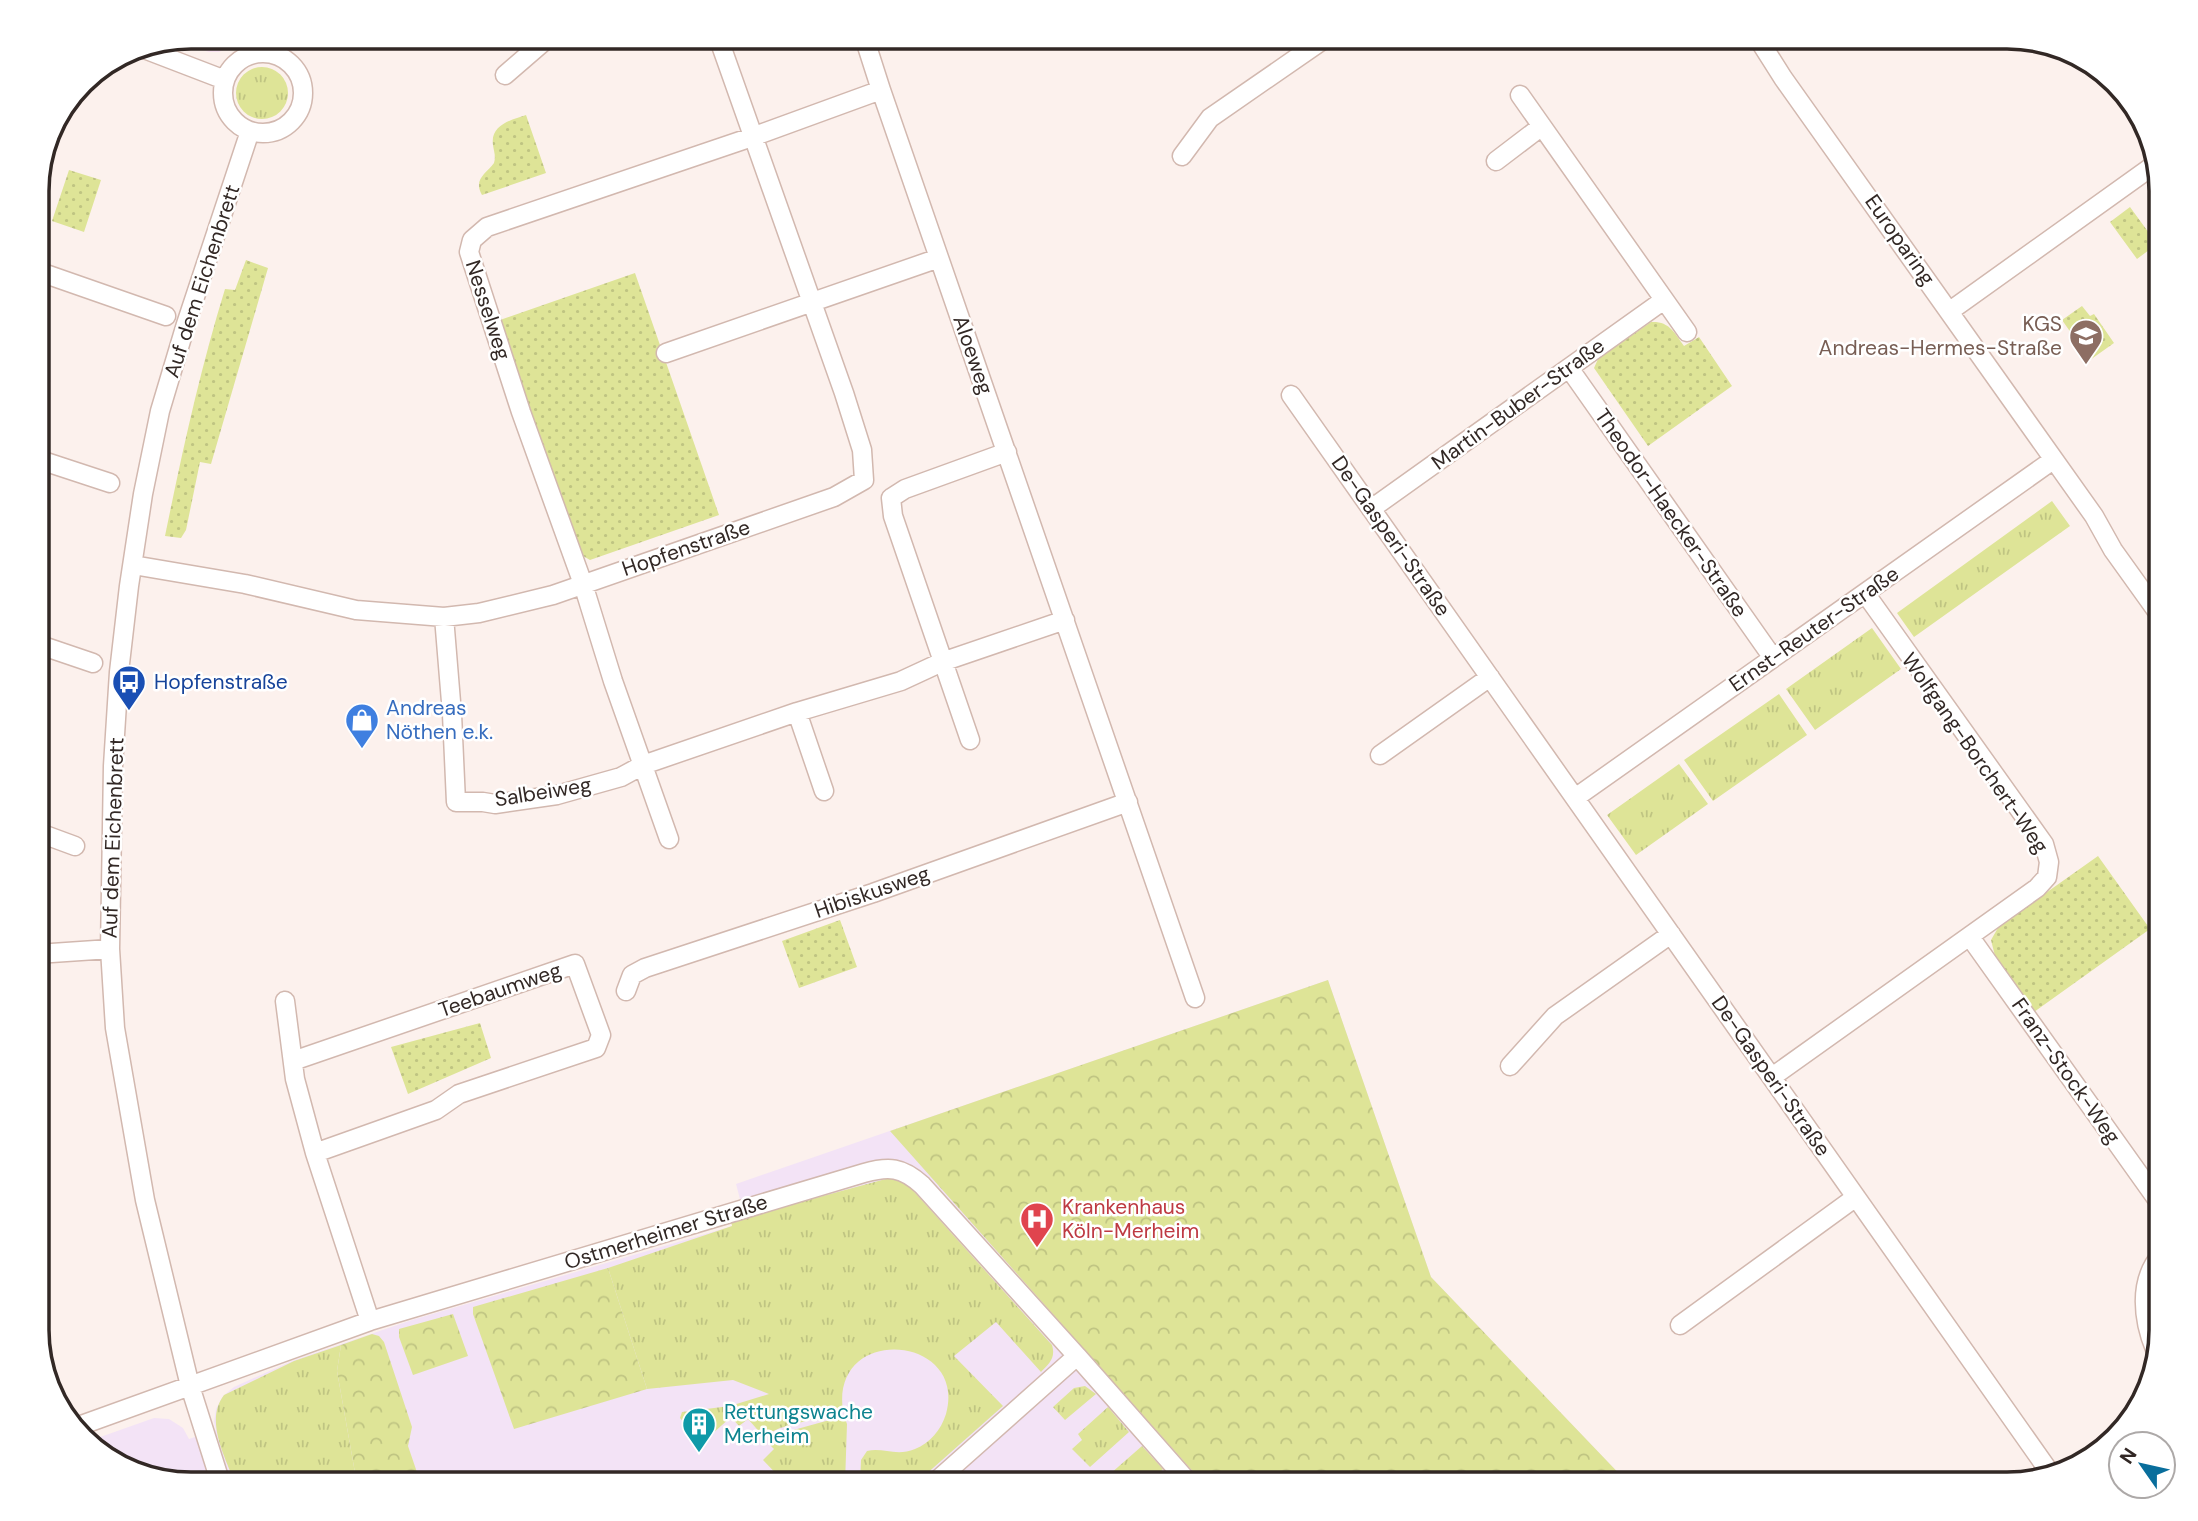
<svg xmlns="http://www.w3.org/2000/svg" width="2198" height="1521" font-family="'DM Sans',sans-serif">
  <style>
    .commercial { fill: #f8e2f0 }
    .medical { fill: #f3e3f6 }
    .grass { fill: url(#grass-tufts) }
    .forest { fill: url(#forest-crowns) }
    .park { fill: url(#park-dots) }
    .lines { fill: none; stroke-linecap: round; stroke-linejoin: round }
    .street-casing { stroke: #d2b8af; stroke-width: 21 }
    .street { stroke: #fff; stroke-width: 18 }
    .labels { text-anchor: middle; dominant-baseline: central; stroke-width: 5; stroke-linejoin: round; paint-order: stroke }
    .street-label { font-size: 21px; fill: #322825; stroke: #fff }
    .education-label { font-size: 21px; fill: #785e54; stroke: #fff; text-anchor: end }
    .transit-label { font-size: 21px; fill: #164399; stroke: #fff; text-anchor: start }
    .shop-label { font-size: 21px; fill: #366cbe; stroke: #fff; text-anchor: start }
    .health-label { font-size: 21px; fill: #be3a42; stroke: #fff; text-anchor: start }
    .culture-label { font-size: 21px; fill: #0d838f; stroke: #fff; text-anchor: start }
    .rim { fill: none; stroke: #322825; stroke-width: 3.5 }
  </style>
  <defs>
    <pattern id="grass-tufts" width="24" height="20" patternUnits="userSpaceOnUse" patternTransform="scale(1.75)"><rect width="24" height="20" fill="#dee497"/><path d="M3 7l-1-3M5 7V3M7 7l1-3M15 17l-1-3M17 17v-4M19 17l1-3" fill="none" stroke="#bfc482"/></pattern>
    <pattern id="forest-crowns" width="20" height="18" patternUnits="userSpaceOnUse" patternTransform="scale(1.75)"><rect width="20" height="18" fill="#dee497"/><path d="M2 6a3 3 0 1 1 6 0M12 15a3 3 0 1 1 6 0" fill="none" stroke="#bfc482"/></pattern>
    <pattern id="park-dots" width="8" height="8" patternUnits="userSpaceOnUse" patternTransform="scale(1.75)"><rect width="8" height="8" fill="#dee497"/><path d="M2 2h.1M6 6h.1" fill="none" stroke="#bfc482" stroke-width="1.8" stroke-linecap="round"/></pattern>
  </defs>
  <rect width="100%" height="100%" fill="#fcf1ed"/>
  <path class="commercial" d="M191 37H252L219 52H209L171 41Z"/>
  <path class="medical" d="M1328 980 1431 1277 1629 1484H191L105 1458 89 1441 154 1418 169 1419 183 1428 189 1439 216 1430 214 1422 216 1409 223 1396 234 1387 294 1360 412 1320 746 1222 736 1184Z"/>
  <path class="grass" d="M236 93a26 26 0 1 1 52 0a26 26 0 1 1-52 0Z
    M2052 501 2070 526 1914 637 1897 613Z
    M1872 628 1901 669 1815 730 1786 689Z
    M1779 694 1807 735 1713 801 1684 760Z
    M1679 764 1708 804 1636 855 1607 815Z
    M893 1177 910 1187 1052 1345C1056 1358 1049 1364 1041 1372L996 1322 954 1356 1003 1406 915 1484H860L861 1460 867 1451C883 1447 896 1457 915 1449 930 1443 941 1430 946 1414 968 1334 830 1323 843 1411L780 1428 763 1436 748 1419 739 1426 731 1417 702 1443 680 1418 682 1412 730 1406 769 1394 733 1380 647 1389 608 1268 732 1226 731 1221Z
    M341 1345 337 1371 357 1484H235C226 1458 204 1421 224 1395L294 1361Z
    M1085 1386 1096 1394 1065 1420 1053 1407 1074 1388Z
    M1108 1407 1129 1432 1090 1467 1072 1449 1082 1440 1078 1434Z
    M844 1416 847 1424 845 1484H786L763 1460 774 1449 768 1443 779 1434Z
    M1142 1446 1163 1469 1149 1484H1105L1102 1481Z"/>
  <path class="forest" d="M1328 980 1431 1277 1629 1484H1204L890 1131Z
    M608 1268 647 1389 514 1429 473 1314V1307Z
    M453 1314 468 1356 413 1375 399 1337V1329Z
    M372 1334 379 1336 384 1342 412 1427 408 1446 421 1484H357L337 1371 341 1345Z"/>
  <path class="park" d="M526 115 546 173 482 195C473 179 486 174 494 163 496 156 494 152 493 145 490 125 511 120 526 115Z
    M69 170 101 180 84 232 52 221Z
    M2130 207 2157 244 2137 259 2110 222Z
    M246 260 268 268 211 464 200 462 186 530 181 538 165 536C182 453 200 370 225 289L235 290Z
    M635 273 719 515 590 560 583 556 576 545 500 320Z
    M2082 306 2090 316 2094 314 2114 343 2090 360 2062 320Z
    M1651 322C1669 321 1674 332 1684 346L1699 337 1732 386 1648 446 1594 368 1598 359Z
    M2098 856 2150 929 2034 1012 1995 956 1991 940 1999 926Z
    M840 920 857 967 799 988 782 941Z
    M480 1023 491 1058 408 1094 391 1047Z"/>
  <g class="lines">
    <g class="street-casing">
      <path id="street" d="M1757 37 1783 78 2094 516 2113 550 2161 617
        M139 47 225 80
        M223 93a40 40 0 1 1 80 0a40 40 0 1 1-80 0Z
        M274 54 280 37
        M505 75 549 37
        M881 90 1195 998
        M1520 95 1687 332
        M1182 156 1210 118 1327 37
        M1496 161 1542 126
        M37 271 166 316
        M1950 311 2154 165
        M666 353 939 258
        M1569 368 1773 658
        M1291 395 2051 1474
        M37 459 110 483
        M891 498 893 516 970 740
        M891 498 905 489 1007 452
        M1371 509 1664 300
        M133 565 245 584 356 610 444 617 479 613 553 595 834 497 864 480 862 450 844 393 718 37
        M444 617 452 714 456 802H483L495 804 557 795 621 777 643 765 797 712 901 681 942 662 1065 620
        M37 644 93 663
        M797 712 824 791
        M1380 755 1490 677
        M1575 798 2053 460
        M37 832 75 846
        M669 839 613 681 583 584 521 412 469 252 472 240 487 227 752 137 881 90 864 37
        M1970 937 2161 1205
        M37 954 110 949
        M626 991 632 975 645 968 873 893 1128 802
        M285 1001 295 1079 315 1153
        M293 1061 575 964 601 1035 596 1048 459 1094 436 1110 315 1153 370 1321
        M1510 1066 1555 1016 1671 934
        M1772 1077 2037 888 2047 877 2049 862 2044 844 1865 593
        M1680 1325 1856 1197
        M2155 1349C2143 1320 2138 1281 2161 1255
        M1077 1356 1190 1484
        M76 1427 370 1321 864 1173C889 1166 902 1167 922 1185L1077 1356 933 1484
        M221 1484 190 1386 145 1200 115 1028 110 949 113 766 119 672 129 586 143 494 160 411 186 324 250 131"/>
    </g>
    <use href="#street" class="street"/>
  </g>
  <defs>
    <g id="school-pin" transform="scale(1.75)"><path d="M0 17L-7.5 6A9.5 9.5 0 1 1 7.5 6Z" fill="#8d6e63" stroke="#fff"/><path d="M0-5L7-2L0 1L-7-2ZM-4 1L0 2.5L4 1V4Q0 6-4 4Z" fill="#fff"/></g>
    <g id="bus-pin" transform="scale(1.75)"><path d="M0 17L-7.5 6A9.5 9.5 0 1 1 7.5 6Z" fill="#1a4fb4" stroke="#fff"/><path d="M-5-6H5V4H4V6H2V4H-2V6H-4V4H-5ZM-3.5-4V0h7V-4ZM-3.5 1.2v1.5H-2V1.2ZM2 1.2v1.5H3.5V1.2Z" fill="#fff"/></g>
    <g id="shop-pin" transform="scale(1.75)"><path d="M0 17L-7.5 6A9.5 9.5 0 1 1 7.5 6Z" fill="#3f7fe0" stroke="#fff"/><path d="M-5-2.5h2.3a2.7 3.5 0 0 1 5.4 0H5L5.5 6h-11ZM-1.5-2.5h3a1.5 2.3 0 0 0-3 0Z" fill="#fff"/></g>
    <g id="hospital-pin" transform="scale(1.75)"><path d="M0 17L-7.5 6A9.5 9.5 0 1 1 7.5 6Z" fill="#e0444e" stroke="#fff"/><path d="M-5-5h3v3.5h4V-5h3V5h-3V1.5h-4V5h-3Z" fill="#fff"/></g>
    <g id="building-pin" transform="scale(1.75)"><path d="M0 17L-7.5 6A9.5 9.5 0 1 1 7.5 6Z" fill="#0f9aa8" stroke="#fff"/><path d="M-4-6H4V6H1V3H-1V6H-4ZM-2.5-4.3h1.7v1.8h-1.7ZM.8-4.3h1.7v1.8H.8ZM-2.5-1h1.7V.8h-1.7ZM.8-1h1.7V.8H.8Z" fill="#fff"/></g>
  </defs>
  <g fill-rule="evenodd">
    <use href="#school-pin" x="2086" y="336"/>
    <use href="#bus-pin" x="129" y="682"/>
    <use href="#shop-pin" x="362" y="720"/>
    <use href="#hospital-pin" x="1037" y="1219"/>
    <use href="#building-pin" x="699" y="1424"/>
  </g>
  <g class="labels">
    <g class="street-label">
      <text transform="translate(1900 240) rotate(55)">Europaring</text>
      <text transform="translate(202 281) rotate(-72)">Auf dem Eichenbrett</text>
      <text transform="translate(488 310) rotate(72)">Nesselweg</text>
      <text transform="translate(973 355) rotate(71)">Aloeweg</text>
      <text transform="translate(1518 404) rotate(-36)">Martin-Buber-Straße</text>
      <text transform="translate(1671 513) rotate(55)">Theodor-Haecker-Straße</text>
      <text transform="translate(1391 536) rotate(55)">De-Gasperi-Straße</text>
      <text transform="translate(686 548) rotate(-19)">Hopfenstraße</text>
      <text transform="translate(1814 629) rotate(-35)">Ernst-Reuter-Straße</text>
      <text transform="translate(1975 753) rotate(55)">Wolfgang-Borchert-Weg</text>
      <text transform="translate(543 792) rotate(-9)">Salbeiweg</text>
      <text transform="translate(113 838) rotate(-88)">Auf dem Eichenbrett</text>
      <text transform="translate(872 892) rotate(-19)">Hibiskusweg</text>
      <text transform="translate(500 990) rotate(-19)">Teebaumweg</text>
      <text transform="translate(2066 1071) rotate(55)">Franz-Stock-Weg</text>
      <text transform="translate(1771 1076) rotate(55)">De-Gasperi-Straße</text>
      <text transform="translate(666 1232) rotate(-17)">Ostmerheimer Straße</text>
    </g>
    <g class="education-label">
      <text x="2062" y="324">KGS<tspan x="2062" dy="24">Andreas-Hermes-Straße</tspan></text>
    </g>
    <g class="transit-label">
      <text x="154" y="682">Hopfenstraße</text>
    </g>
    <g class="shop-label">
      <text x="386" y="708">Andreas<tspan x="386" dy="24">Nöthen e.k.</tspan></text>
    </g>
    <g class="health-label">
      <text x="1062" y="1207">Krankenhaus<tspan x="1062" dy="24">Köln-Merheim</tspan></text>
    </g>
    <g class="culture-label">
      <text x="724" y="1412">Rettungswache<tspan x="724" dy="24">Merheim</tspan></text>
    </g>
  </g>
  <path d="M0 0H2198V1521H0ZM191 49H2007A142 142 0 0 1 2149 191V1330A142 142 0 0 1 2007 1472H191A142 142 0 0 1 49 1330V191A142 142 0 0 1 191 49Z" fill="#fff" fill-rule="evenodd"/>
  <path class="rim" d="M191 49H2007A142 142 0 0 1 2149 191V1330A142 142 0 0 1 2007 1472H191A142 142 0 0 1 49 1330V191A142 142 0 0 1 191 49Z"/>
  <g transform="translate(2142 1465) rotate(304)"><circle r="33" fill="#ffffff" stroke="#ada9a8" stroke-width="2"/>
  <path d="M0-5L12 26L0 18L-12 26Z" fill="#096e9c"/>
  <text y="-10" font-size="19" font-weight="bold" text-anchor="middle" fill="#322825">N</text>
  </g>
</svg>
